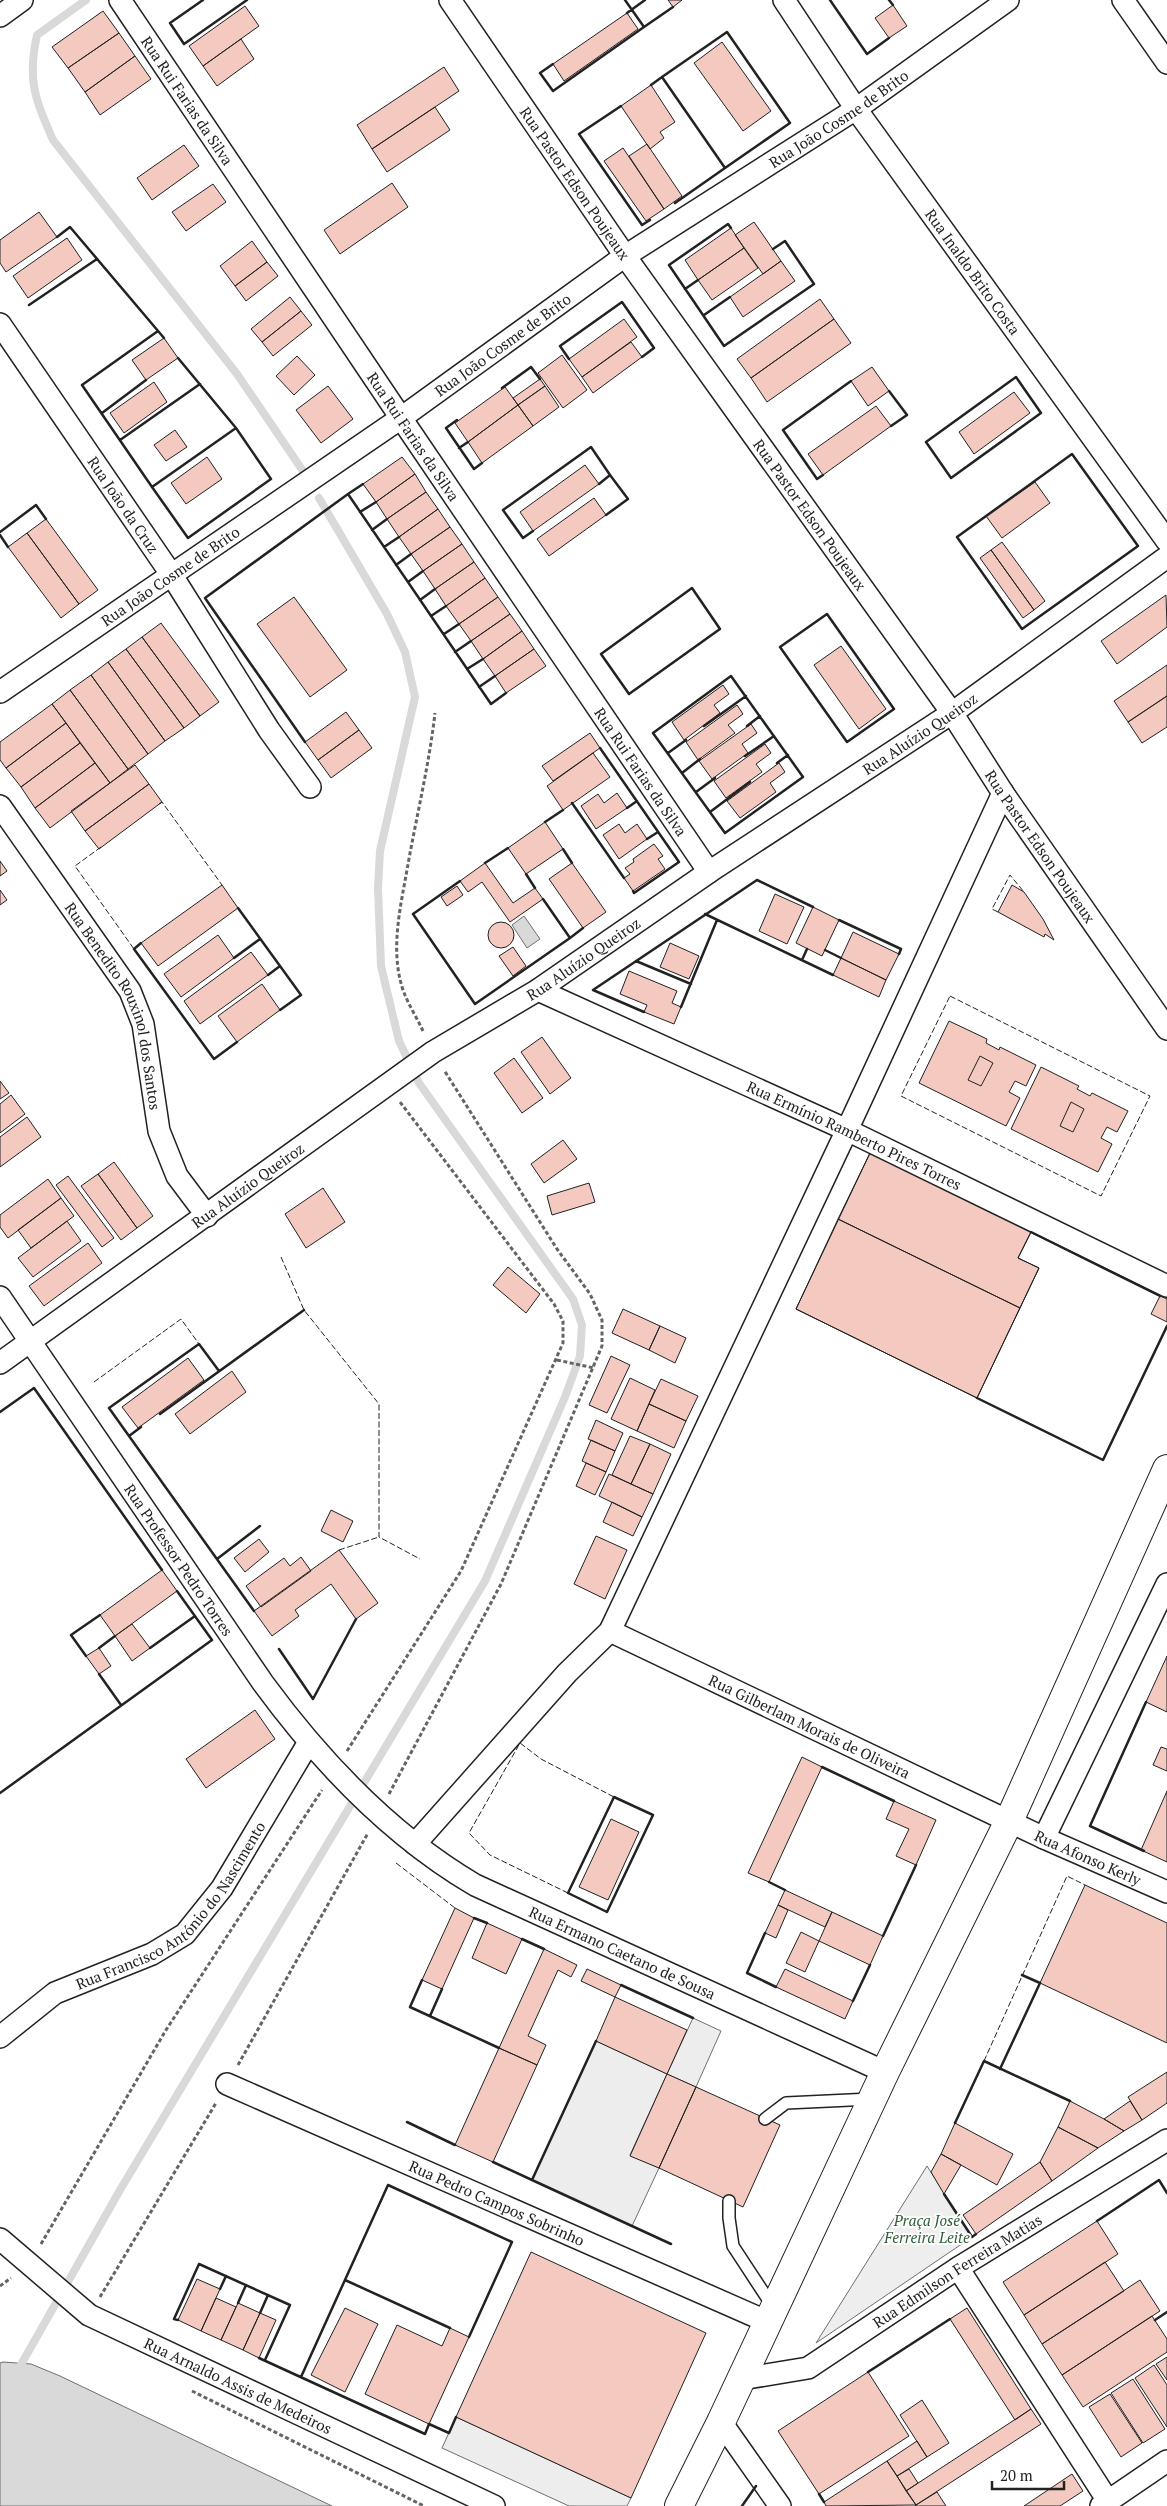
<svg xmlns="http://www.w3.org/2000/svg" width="1167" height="2506" font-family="'PT Serif',serif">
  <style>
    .green { fill: #eee; stroke: #6f6f6f }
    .parking { fill: #ededed; stroke: #6f6f6f }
    .water { fill: #d9d9d9; stroke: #6f6f6f }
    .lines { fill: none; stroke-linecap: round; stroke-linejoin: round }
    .stream { stroke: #d9d9d9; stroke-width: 8 }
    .building { fill: #f3c9c0; stroke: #222 }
    .lane-casing { stroke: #222; stroke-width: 14 }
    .street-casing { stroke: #222; stroke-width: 24 }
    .primary-casing { stroke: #222; stroke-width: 30 }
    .path { stroke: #646464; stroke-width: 3; stroke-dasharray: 4 2.5; stroke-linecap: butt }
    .lane { stroke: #fff; stroke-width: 11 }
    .street { stroke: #fff; stroke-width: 21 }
    .primary { stroke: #fff; stroke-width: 28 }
    .fence { stroke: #222; stroke-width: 1; stroke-dasharray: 6 2.5; stroke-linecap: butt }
    .wall { stroke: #222; stroke-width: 2.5 }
    .labels { text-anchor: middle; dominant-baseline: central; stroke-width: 4; stroke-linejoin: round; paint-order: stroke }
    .street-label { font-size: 15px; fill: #222; stroke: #fff }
    .park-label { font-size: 15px; font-style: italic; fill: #2f5e38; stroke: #fff }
  </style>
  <rect width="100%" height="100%" fill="#fff"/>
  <path class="green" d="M927 2166 972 2237 816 2343Z"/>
  <path class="parking" d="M693 2018 721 2031 696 2087 667 2074 630 2155 659 2168 632 2226 532 2180 596 2041 667 2074Z
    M456 2417 631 2498 627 2506H569L442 2448Z"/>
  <path class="water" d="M524 916 540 939 527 948 512 925Z
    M3 2362 31 2364 60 2376 332 2506H0V2363Z"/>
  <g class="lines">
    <path class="stream" d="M86 0 37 35C27 80 35 99 53 140L237 374 303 471
      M18 2370 120 2190 485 1581 565 1397 580 1356 582 1325 573 1299 419 1083 399 1041 381 966 378 888 380 851 415 697 405 652 387 614 319 498"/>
  </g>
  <path class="building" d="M668 0H682L673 7Z
    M893 5 907 26 889 38 875 18Z
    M245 6 259 26 203 66 189 46Z
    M103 11 119 33 68 68 52 47Z
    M627 13 638 29 564 81 553 64Z
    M119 33 135 56 85 92 68 68Z
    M241 39 254 59 217 86 203 66Z
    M722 42 771 111 743 131 694 63Z
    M135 56 151 79 100 115 85 92Z
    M444 67 459 91 372 149 357 125Z
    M651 85 675 122 660 132 664 138 650 149 621 106Z
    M435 107 450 130 387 172 372 149Z
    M647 144 682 196 664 209 629 156Z
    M184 145 199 166 152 200 137 178Z
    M623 148 664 209 646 221 604 161Z
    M392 183 408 207 340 254 324 230Z
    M213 184 226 202 186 231 172 212Z
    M39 212 57 237 6 272 0 263V240Z
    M754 222 781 261 763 274 735 235Z
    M731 228 744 248 698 280 685 260Z
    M67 238 82 260 28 298 13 276Z
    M252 241 267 262 235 286 220 266Z
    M744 248 758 268 712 300 698 280Z
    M781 261 795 281 743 317 730 297Z
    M267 262 278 276 246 301 235 286Z
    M290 297 301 311 262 342 251 329Z
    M820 299 834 319 751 378 737 359Z
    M301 311 312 325 273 356 262 342Z
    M624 319 637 337 582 377 569 359Z
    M834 319 851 343 767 402 751 378Z
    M164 338 178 358 146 380 132 360Z
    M631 342 642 357 593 393 582 377Z
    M562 355 587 390 563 408 538 373Z
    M297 356 315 375 294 395 276 376Z
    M872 367 889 391 868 406 851 381Z
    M540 379 545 386 518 405 513 398Z
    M154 382 167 402 124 433 110 413Z
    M328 386 353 419 321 443 296 410Z
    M545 386 559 407 533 426 518 405Z
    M505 387 518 405 468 442 455 423Z
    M1014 392 1030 413 974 454 959 432Z
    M518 405 533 426 482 463 468 442Z
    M876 406 891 426 823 475 808 454Z
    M175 430 187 447 166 461 154 445Z
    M207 457 222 479 186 504 171 483Z
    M402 457 415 474 376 502 363 484Z
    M585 465 599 484 533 531 520 512Z
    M415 474 426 492 387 519 376 502Z
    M1035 482 1050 503 1002 538 986 516Z
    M426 492 438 509 399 537 387 519Z
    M594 498 606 515 549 556 537 539Z
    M438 509 450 527 411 554 399 537Z
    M46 519 98 590 79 604 27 533Z
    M450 527 462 544 423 571 411 554Z
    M27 533 79 604 61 618 8 547Z
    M1002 542 1045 601 1034 610 991 550Z
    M462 544 474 562 435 589 423 571Z
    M991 550 1034 610 1023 618 980 558Z
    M474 562 485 578 446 606 435 589Z
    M485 578 498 597 459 624 446 606Z
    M1166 595 1167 627 1117 664 1101 641Z
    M294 597 347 670 310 697 257 624Z
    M498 597 510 614 471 641 459 624Z
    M510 614 522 631 483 659 471 641Z
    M161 623 219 702 200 716 142 637Z
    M522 631 534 649 495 676 483 659Z
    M142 637 200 716 184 728 126 649Z
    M841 646 886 709 859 729 814 665Z
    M126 649 184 728 165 741 108 662Z
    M534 649 546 666 506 693 495 676Z
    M108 662 165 741 148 754 91 675Z
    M1167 665V696L1128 722 1114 701Z
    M91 675 148 754 128 769 70 690Z
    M723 685 729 694 714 705 720 713 684 740 672 722Z
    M70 690 128 769 110 783 52 704Z
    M1167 696V727L1142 743 1128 722Z
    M52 704 66 723 6 768 0 760V742Z
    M737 705 743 714 728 725 735 733 698 760 686 742Z
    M346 712 359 730 318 760 305 742Z
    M66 723 80 743 21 787 6 768Z
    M751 724 757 733 742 744 748 753 712 779 699 761Z
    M359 730 372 748 331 778 318 760Z
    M590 733 600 748 553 781 542 766Z
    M80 743 95 763 35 808 21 787Z
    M765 744 771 753 756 764 762 772 726 798 714 781Z
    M593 753 610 777 563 810 547 786Z
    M95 763 110 783 50 828 35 808Z
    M779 763 785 772 770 783 776 792 740 818 727 801Z
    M135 765 149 784 85 831 71 811Z
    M149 784 162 802 99 849 85 831Z
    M617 793 627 808 596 829 581 806 598 794 604 803Z
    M545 822 563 849 526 874 508 848Z
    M619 824 625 833 637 824 647 839 619 859 603 835Z
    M654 844 663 856 658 859 665 869 633 891 624 878 630 874 625 868 634 862 633 859Z
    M0 861 7 871 0 876Z
    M485 863 513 903 535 888 543 899 510 922 482 882 468 892 460 881Z
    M572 863 606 912 583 928 549 879Z
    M222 885 238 908 158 966 141 943Z
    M1012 885 1024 892 1043 919 1054 940 1045 934 1044 937 998 912Z
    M457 886 463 895 447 906 441 897Z
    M0 890 7 900 0 905Z
    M775 894 804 907 787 944 759 931Z
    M813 907 839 920 822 956 796 943Z
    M488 935a13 13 0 1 1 26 0a13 13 0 1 1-26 0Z
    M853 932 899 954 886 980 841 958Z
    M218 935 234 958 181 997 164 974Z
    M670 943 699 956 689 979 660 967Z
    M513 947 526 966 513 976 499 956Z
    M251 952 268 975 200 1024 184 1001Z
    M841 958 886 980 879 997 833 975Z
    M629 971 677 991 672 1003 681 1007 674 1024 644 1012 647 1005 620 994Z
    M262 984 280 1010 237 1042 218 1016Z
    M949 1021 987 1039 986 1043 999 1050 1000 1047 1036 1065 1026 1086 1015 1081 1009 1092 1020 1098 1006 1126 919 1083Z
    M542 1037 571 1078 550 1094 521 1052Z
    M980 1056 993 1063 981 1086 968 1080Z
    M514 1058 543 1098 522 1113 494 1073Z
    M1041 1067 1079 1086 1077 1089 1090 1096 1092 1093 1128 1111 1117 1132 1107 1127 1101 1138 1112 1144 1098 1172 1011 1129Z
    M0 1081 9 1093 0 1099Z
    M11 1095 25 1114 0 1133V1104Z
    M1071 1102 1084 1109 1073 1132 1060 1126Z
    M27 1117 41 1137 0 1167V1137Z
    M563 1140 577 1159 544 1183 531 1164Z
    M870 1153 1031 1232 1018 1258 1039 1268 1020 1308 838 1219Z
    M870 1153 1031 1232 1018 1258 1039 1268 977 1398 796 1309Z
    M114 1162 153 1216 137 1228 98 1174Z
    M98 1174 137 1228 121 1240 81 1186Z
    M68 1176 114 1238 102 1247 56 1185Z
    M48 1179 61 1198 8 1238 0 1227V1215Z
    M589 1183 595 1202 552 1215 547 1196Z
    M323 1188 345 1222 306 1248 285 1214Z
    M61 1198 74 1216 31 1248 18 1230Z
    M838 1219 1020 1308 977 1398 796 1309Z
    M67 1221 81 1241 33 1277 18 1258Z
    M88 1243 102 1263 44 1306 29 1286Z
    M508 1267 540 1294 526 1313 493 1285Z
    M1160 1296 1167 1299V1322L1151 1314Z
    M623 1309 660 1326 649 1350 612 1333Z
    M660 1326 686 1338 675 1363 649 1350Z
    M611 1356 630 1365 607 1413 589 1405Z
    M188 1358 204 1380 138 1428 122 1407Z
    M232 1371 246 1392 190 1434 175 1414Z
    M630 1378 655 1390 637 1431 611 1419Z
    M661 1379 698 1396 686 1421 649 1404Z
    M649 1404 686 1421 674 1448 637 1431Z
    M596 1420 623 1433 615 1451 588 1439Z
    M630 1436 650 1444 631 1484 612 1475Z
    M591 1440 615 1451 606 1472 582 1461Z
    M650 1444 671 1454 653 1494 631 1484Z
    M586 1463 606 1472 595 1495 576 1486Z
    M609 1474 653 1494 642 1517 599 1496Z
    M612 1502 642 1517 633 1536 603 1522Z
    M331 1510 353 1521 343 1542 321 1531Z
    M596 1536 627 1550 605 1599 574 1584Z
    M259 1539 269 1552 245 1572 234 1558Z
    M339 1550 378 1603 356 1619 331 1584 295 1610 299 1616 272 1636 254 1611Z
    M301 1557 311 1571 261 1607 246 1586 284 1558 290 1566Z
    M162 1570 177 1591 115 1636 100 1615Z
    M132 1624 150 1648 132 1661 115 1636Z
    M99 1648 111 1666 99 1674 86 1656Z
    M1167 1656V1712L1146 1702Z
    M255 1710 275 1739 206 1788 186 1759Z
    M1161 1747 1167 1749V1771L1153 1765Z
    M802 1757 822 1767 769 1882 748 1873Z
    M1167 1791V1862L1141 1850Z
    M894 1801 936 1820 916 1865 896 1856 909 1829 886 1819Z
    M611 1819 639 1832 608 1900 579 1887Z
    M1085 1885 1167 1923V2043L1040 1983Z
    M785 1890 832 1912 825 1927 778 1905Z
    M778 1905 788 1910 776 1938 765 1933Z
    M455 1908 474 1918 442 1989 422 1980Z
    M832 1912 883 1936 870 1965 819 1941Z
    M487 1923 522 1939 506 1974 472 1958Z
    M801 1932 819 1941 805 1972 786 1963Z
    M544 1949 577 1965 571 1977 558 1970 528 2036 546 2045 537 2065 499 2048Z
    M587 1969 621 1985 615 1997 581 1981Z
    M785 1969 853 2001 845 2019 776 1987Z
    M615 1997 687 2030 667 2074 596 2041Z
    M499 2048 537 2065 493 2162 455 2145Z
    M1167 2072V2103L1142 2120 1128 2097Z
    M667 2074 696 2087 659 2168 630 2156Z
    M696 2087 780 2125 743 2207 659 2168Z
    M1070 2101 1104 2119 1124 2131 1098 2148 1058 2127Z
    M1130 2101 1142 2120 1124 2131 1104 2119Z
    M955 2123 1013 2154 997 2185 941 2154Z
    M1058 2127 1098 2148 1052 2181 1040 2162Z
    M941 2154 961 2165 944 2194 931 2172Z
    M1040 2162 1052 2181 976 2234 963 2215Z
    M1097 2221 1118 2254 1024 2315 1003 2282Z
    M531 2252 706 2333 631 2498 456 2417Z
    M1105 2262 1124 2291 1042 2344 1024 2315Z
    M197 2279 220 2289 201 2331 178 2320Z
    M1140 2280 1160 2311 1062 2375 1042 2344Z
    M216 2298 236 2307 221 2340 201 2331Z
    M238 2303 260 2313 243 2350 221 2340Z
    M345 2308 378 2324 345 2392 311 2375Z
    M967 2308 1031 2409 1015 2420 950 2319Z
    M260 2313 276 2320 259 2358 243 2350Z
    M1152 2316 1167 2339V2352L1083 2407 1062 2375Z
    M397 2325 442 2346 450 2328 469 2337 429 2424 365 2394Z
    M1167 2357V2380L1156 2364Z
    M1154 2365 1167 2385V2427L1135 2378Z
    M868 2372 909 2436 819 2494 778 2431Z
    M1133 2379 1165 2429 1143 2443 1111 2393Z
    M1110 2394 1142 2443 1121 2457 1089 2407Z
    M922 2400 949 2443 927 2457 900 2415Z
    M1031 2409 1041 2424 916 2505 906 2491Z
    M917 2441 927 2457 897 2476 887 2461Z
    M887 2461 916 2505 826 2506 824 2502Z
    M909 2469 918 2483 906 2491 897 2476Z
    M1072 2474 1083 2491 1060 2506H1024Z
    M937 2492 946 2506H915L916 2505Z"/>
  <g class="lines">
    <g class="lane-casing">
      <path id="lane" d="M765 2119 786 2103 871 2099
        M729 2201V2218L733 2246 773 2307"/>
    </g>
    <g class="street-casing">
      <g id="street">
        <path id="s1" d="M120 0 401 418 709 872"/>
        <path id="s2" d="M450 0 625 256 952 713 1003 793 1167 1029"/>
        <path id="s3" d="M784 0 856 109 1167 541"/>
        <path d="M1123 0 1167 63"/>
        <path d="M0 16 22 0"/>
        <path id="s4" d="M0 324 171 574 269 730 310 787"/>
        <path id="s5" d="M0 692 401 418 625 256 856 109 1008 0"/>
        <path id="s6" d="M0 806 130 991 143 1024 159 1131 177 1176 207 1216"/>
        <path id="s7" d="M538 990 847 1130 1167 1286"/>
        <path id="s8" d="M0 1297 263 1683C321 1762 390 1835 475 1885L885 2072"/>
        <path id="s9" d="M0 1363 433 1052 538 990 709 872 952 713 1167 557"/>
        <path id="s10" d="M610 1631 1044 1838 1167 1892"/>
        <path d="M1044 1838 1167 1584"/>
        <path d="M415 1844 567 1673 610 1631 847 1130 1003 793"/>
        <path id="s11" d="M0 2037 55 1993 152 1954 185 1934 222 1888 309 1742"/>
        <path id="s12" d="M227 2084 768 2322"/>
        <path id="s13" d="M0 2239 89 2315 494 2506"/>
        <path d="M958 2268 1108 2501"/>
        <path id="s14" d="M741 2379 808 2368 958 2268 1167 2140"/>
        <path d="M721 2422 780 2506"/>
        <path d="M1101 2506 1167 2461"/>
      </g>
    </g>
    <g class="primary-casing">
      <path id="primary" d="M679 2506 721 2422 885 2072 1009 1821 1167 1469"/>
    </g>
    <path class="path" d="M423 1031C417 1018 408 1004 403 990 390 951 400 909 407 870 416 818 429 766 435 713
      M557 1360 594 1368
      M347 1751 461 1571 563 1343V1321L554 1304 400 1102
      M389 1794 501 1584 602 1346V1320L590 1294 557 1249 444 1070
      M238 2065 368 1833
      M41 2244 166 2030 322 1790
      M0 2286 11 2278
      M100 2297 216 2103
      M192 2391 424 2506"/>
    <use href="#lane" class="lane"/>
    <use href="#street" class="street"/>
    <use href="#primary" class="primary"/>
    <path class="fence" d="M159 804 162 802 222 885
      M101 847 75 866 134 949
      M998 912 992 909 1010 875 1024 892
      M950 996 1150 1096 1101 1196 901 1096Z
      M281 1257 304 1310 379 1404V1537L420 1559
      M94 1382 181 1319 199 1344
      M339 1550 379 1537
      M396 1863 455 1908
      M568 1893 490 1855 469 1833 520 1743 541 1759 614 1797
      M984 2061 1067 1876 1085 1885"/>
    <path class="wall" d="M203 0 170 23 184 44 247 0
      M625 0 644 27 673 7
      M830 0 867 54 889 38
      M889 0 893 5
      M627 13 645 0
      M727 32 790 123 725 168 662 77Z
      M553 64 540 73 553 91 644 27
      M651 85 662 77
      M621 106 579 134 642 225 650 220
      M675 203 725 168
      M731 228 728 224 669 265 724 346 814 284 785 241 773 249
      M57 237 70 227 164 338
      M685 289 698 280
      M29 305 97 259
      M704 315 730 297
      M178 358 236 428
      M569 359 560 346 622 302 654 348 642 357
      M1016 377 1041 413 951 478 926 442Z
      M502 388 531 367 540 379
      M889 391 907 415 891 426
      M102 413 146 380
      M457 420 446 428 474 469 482 463
      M236 428 271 479 188 538 152 487Z
      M120 440 200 384
      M459 448 468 442
      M1072 454 1138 546 1022 629 957 537Z
      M823 475 817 479 783 430 851 381
      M363 484 348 494 491 704 506 693
      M152 487 82 385 158 331
      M360 512 376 502
      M606 515 628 499 610 475
      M372 530 387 519
      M533 531 523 538 503 510 591 447 610 475 599 484
      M0 532 36 505 46 519
      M0 535 8 547
      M384 547 399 537
      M396 565 411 554
      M408 582 423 571
      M692 588 720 629 629 694 601 654Z
      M420 600 435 589
      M827 614 894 709 847 742 780 647Z
      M431 616 446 606
      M444 634 459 624
      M455 652 471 641
      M467 669 483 659
      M731 676 803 777 725 833 653 733Z
      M479 687 495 676
      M704 726 746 696
      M747 726 760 716
      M305 742 205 598 348 494
      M600 748 679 862 634 893 633 891
      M668 753 686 740
      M745 756 774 736
      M777 763 788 755
      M682 773 700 759
      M696 792 715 778
      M572 803 624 878
      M627 808 637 801
      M710 812 750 782
      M545 822 563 810
      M647 839 658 832
      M563 849 572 863
      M485 863 508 848
      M526 874 535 888
      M460 881 413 914 475 1004 570 938
      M543 899 570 938 583 928
      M238 908 301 995 280 1010
      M705 914 833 975
      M839 920 901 949 899 954
      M141 943 134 949 214 1059 237 1042
      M825 950 841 958
      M234 958 260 939
      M802 960 807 949
      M636 961 691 984
      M268 975 280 966
      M593 990 757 880 813 907
      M593 990 644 1012
      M681 1007 717 920
      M1031 1232 1160 1296
      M219 1371 199 1344 109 1408 254 1611
      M977 1398 1103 1460 1167 1326
      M0 1412 34 1388 162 1570
      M160 1414 304 1310
      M129 1436 141 1427
      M217 1559 260 1526
      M99 1648 115 1636
      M150 1648 195 1616
      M279 1649 313 1699 356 1619
      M86 1656 71 1635 100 1615
      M99 1674 121 1705
      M822 1767 894 1801
      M0 1793 212 1640 177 1591
      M614 1797 653 1815 607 1912 568 1893Z
      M1144 1851 1090 1826 1146 1702
      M769 1882 785 1890
      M474 1918 487 1923
      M765 1933 747 1973 776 1987
      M883 1936 916 1865
      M522 1939 544 1949
      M422 1980 410 2007 499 2048
      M621 1985 693 2018
      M853 2001 870 1965
      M430 2016 442 1989
      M596 2041 532 2180 671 2244
      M1000 2069 1040 1983 1022 1975
      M407 2122 455 2145
      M955 2123 984 2061 1070 2101
      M493 2162 532 2180
      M944 2194 972 2237 976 2234
      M1097 2221 1159 2180 1167 2193
      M345 2280 450 2328
      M220 2289 226 2276
      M238 2303 246 2285
      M260 2313 268 2295
      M178 2320 174 2319 199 2264 290 2305 265 2360
      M1155 2320 1167 2312
      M259 2358 425 2434 429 2424 449 2433 456 2417
      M868 2372 950 2319
      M301 2377 388 2185 512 2242 469 2337
      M819 2494 824 2502
      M742 2506 756 2486"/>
  </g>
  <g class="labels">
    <g class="street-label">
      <text stroke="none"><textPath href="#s1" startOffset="121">Rua Rui Farias da Silva</textPath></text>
      <text stroke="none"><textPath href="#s5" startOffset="1016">Rua João Cosme de Brito</textPath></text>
      <text stroke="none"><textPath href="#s2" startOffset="222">Rua Pastor Edson Poujeaux</textPath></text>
      <text stroke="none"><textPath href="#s3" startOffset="331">Rua Inaldo Brito Costa</textPath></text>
      <text stroke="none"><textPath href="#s5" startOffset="611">Rua João Cosme de Brito</textPath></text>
      <text stroke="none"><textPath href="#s1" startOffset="526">Rua Rui Farias da Silva</textPath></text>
      <text stroke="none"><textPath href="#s4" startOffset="219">Rua João da Cruz</textPath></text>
      <text stroke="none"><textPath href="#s2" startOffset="628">Rua Pastor Edson Poujeaux</textPath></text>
      <text stroke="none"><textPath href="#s5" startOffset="206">Rua João Cosme de Brito</textPath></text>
      <text stroke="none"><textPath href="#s9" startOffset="1115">Rua Aluízio Queiroz</textPath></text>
      <text stroke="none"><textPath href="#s1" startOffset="931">Rua Rui Farias da Silva</textPath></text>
      <text stroke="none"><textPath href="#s2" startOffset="1032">Rua Pastor Edson Poujeaux</textPath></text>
      <text stroke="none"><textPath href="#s9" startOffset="710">Rua Aluízio Queiroz</textPath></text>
      <text stroke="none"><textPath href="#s6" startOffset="234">Rua Benedito Rouxinol dos Santos</textPath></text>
      <text stroke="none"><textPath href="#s7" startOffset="348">Rua Ermínio Ramberto Pires Torres</textPath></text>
      <text stroke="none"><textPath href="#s9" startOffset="305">Rua Aluízio Queiroz</textPath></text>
      <text stroke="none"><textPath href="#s8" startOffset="318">Rua Professor Pedro Torres</textPath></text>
      <text stroke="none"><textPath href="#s10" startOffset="221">Rua Gilberlam Morais de Oliveira</textPath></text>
      <text stroke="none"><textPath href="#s10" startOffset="529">Rua Afonso Kerly</textPath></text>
      <text stroke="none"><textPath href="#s11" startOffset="221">Rua Francisco António do Nascimento</textPath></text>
      <text stroke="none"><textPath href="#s8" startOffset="924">Rua Ermano Caetano de Sousa</textPath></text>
      <text stroke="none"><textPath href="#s12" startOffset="295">Rua Pedro Campos Sobrinho</textPath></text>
      <text stroke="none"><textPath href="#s14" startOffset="246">Rua Edmilson Ferreira Matias</textPath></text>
      <text stroke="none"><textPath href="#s13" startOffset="282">Rua Arnaldo Assis de Medeiros</textPath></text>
    </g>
    <g class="park-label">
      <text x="927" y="2220">Praça José<tspan x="927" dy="17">Ferreira Leite</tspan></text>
    </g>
  </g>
  <path d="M992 2481v8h72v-8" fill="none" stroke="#222222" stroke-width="2.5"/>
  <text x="1000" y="2481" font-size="15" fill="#222222" stroke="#ffffff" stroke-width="4" paint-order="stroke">20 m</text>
</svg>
